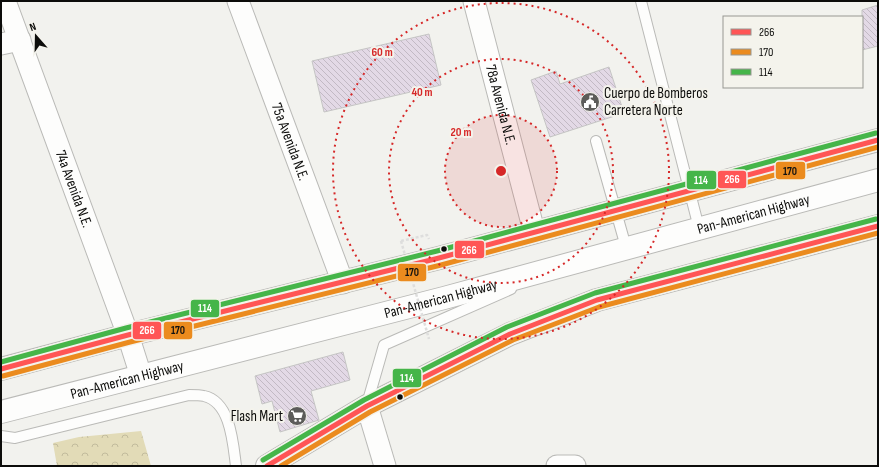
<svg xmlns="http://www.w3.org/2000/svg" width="879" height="467" font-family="'Sofia Sans Condensed',sans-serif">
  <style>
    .park { fill: url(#park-crowns) }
    .building { fill: url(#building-back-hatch); stroke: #c5c5c4 }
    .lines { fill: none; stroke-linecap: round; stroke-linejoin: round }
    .lane-casing { stroke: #babab7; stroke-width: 12 }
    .street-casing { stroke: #babab7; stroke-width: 23 }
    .secondary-casing { stroke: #babab7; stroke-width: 24 }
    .highway-casing { stroke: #babab7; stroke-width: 24 }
    .path { stroke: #dededd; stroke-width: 2.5; stroke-dasharray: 3 2; stroke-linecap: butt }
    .lane { stroke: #fdfdfc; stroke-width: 10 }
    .street { stroke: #fdfdfc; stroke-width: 21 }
    .secondary { stroke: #fdfdfc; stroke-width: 22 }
    .highway { stroke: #fdfdfc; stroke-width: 22 }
    .path-bridge { stroke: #dededd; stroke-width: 2.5; stroke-dasharray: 3 2; stroke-linecap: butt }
    .bus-1-casing { stroke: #f4f3ec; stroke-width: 8 }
    .bus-2-casing { stroke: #f4f3ec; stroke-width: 8 }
    .bus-3-casing { stroke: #f4f3ec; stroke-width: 8 }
    .bus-1 { stroke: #f55; stroke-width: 5 }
    .bus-2 { stroke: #eb8b1e; stroke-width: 5 }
    .bus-3 { stroke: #45b549; stroke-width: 5 }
    .ring { fill: none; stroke: #d62828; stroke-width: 2; stroke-dasharray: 2 4 }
    .bus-dot { fill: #0c0c0a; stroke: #f4f3ec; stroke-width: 1.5 }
    .labels { text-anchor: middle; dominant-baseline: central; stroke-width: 4; stroke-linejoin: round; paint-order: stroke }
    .poi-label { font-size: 15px; fill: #0c0c0a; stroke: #f4f3ec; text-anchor: start }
    .street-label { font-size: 15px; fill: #0c0c0a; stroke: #f4f3ec }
    .centre { fill: #d62828; stroke: #f4f3ec; stroke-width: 2 }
    .ring-label { font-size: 12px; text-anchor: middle; font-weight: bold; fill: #d62828; stroke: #f4f3ec; stroke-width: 4; stroke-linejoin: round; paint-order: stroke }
    .line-badge { stroke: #f4f3ec; stroke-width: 1.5 }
    .badge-label { font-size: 11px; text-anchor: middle; font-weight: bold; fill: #fff }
    .pale-badge-label { font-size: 11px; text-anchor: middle; font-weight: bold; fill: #111 }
  </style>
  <defs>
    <pattern id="park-crowns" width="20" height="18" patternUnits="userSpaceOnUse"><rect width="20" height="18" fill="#e2dbb7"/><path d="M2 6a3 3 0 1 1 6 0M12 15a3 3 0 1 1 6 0" fill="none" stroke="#c1bb9c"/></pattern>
    <pattern id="building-back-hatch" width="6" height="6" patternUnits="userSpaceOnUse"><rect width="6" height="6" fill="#e3d9e6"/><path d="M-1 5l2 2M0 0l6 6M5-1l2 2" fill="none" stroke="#c2b9c4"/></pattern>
  </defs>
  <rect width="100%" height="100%" fill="#f2f2ee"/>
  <path class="park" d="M141 431 151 466H57L53 443 79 437Z"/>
  <path class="building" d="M878 5V46L862 50V10Z
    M429 34 441 85 324 112 312 61Z
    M609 67 624 113 550 137 531 80 556 71 560 84Z
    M343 352 350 380 311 391 319 420 280 432 272 401 262 404 255 376Z"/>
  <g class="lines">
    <g class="lane-casing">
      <path id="lane" d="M641 1 699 228
        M596 141 626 247
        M367 404 384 345 511 289
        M1 436 15 438 189 395C193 395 200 395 204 396 231 402 233 444 236 466"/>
    </g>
    <g class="street-casing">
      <g id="street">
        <path id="s1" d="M5 1 128 335 141 376"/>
        <path id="s2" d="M238 1 343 283"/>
        <path id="s3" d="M474 1 534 231"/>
        <path d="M1 44 20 40"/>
        <path d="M367 406 385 466"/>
        <path d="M557 466H575"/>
      </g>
    </g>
    <g class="secondary-casing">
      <path id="secondary" d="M267 466 367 406 510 334 597 300 878 226"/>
    </g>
    <g class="highway-casing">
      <g id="highway">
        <path d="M1 369 128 335 439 258 878 140"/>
        <path id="s4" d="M1 412 444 298 878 180"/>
      </g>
    </g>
    <path class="path" d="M401 241 427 235 429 239"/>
    <use href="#lane" class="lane"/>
    <use href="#street" class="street"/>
    <use href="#secondary" class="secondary"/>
    <use href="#highway" class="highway"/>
    <path class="path-bridge" d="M401 241 429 339"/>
    <g class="bus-1-casing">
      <path id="bus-1" d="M1 369 128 335 439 258 878 140
        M267 466 367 406 510 334 597 300 878 226"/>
    </g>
    <g class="bus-2-casing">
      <path id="bus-2" d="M3 376 130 342 441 265 878 147
        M281 466 370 412 513 340 599 307 878 233"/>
    </g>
    <g class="bus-3-casing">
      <path id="bus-3" d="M1 362 126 328 437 251 876 133
        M263 460 364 400 507 327 595 293 876 219"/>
    </g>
    <use href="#bus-1" class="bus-1"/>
    <use href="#bus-2" class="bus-2"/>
    <use href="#bus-3" class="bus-3"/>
  </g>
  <circle cx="501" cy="171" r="56" fill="#d62828" fill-opacity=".12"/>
  <g class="ring">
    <circle cx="501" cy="171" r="56"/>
    <circle cx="501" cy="171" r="112"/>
    <circle cx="501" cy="171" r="168"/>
  </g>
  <defs>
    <g id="civic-disc" transform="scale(1)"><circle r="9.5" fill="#5c5c5a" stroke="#f4f3ec"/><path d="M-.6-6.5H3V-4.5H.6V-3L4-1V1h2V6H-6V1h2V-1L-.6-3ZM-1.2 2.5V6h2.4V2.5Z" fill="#fff"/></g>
    <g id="supermarket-disc" transform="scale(1)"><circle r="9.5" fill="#5c5c5a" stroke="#f4f3ec"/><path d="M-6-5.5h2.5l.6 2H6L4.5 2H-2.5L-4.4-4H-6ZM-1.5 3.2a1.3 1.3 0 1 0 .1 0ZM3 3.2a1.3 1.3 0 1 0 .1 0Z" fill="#fff"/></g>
  </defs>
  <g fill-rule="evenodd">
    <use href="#civic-disc" x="590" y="102"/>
    <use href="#supermarket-disc" x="297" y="416"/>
  </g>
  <g class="bus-dot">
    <circle cx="444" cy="249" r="3.5"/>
    <circle cx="400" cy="397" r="3.5"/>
  </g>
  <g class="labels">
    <g class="poi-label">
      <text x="604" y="93">Cuerpo de Bomberos<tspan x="604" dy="17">Carretera Norte</tspan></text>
      <text x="283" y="416" text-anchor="end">Flash Mart</text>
    </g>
    <g class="street-label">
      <text stroke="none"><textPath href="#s3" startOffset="107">78a Avenida N.E.</textPath></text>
      <text stroke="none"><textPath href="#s2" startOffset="150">75a Avenida N.E.</textPath></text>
      <text stroke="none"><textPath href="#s1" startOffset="200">74a Avenida N.E.</textPath></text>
      <text stroke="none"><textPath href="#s4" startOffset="778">Pan-American Highway</textPath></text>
      <text stroke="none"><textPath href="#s4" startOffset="454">Pan-American Highway</textPath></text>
      <text stroke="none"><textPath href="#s4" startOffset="130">Pan-American Highway</textPath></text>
    </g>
  </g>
  <circle cx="501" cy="171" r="6" class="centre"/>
  <g class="ring-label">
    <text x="382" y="56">60 m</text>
    <text x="422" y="96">40 m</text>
    <text x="461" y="136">20 m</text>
  </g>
  <g class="line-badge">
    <rect x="775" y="161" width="31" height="19" rx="4" fill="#eb8b1e"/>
    <rect x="717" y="170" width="30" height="19" rx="4" fill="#f55"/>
    <rect x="686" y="170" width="31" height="20" rx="4" fill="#45b549"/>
    <rect x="454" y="240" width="31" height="19" rx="4" fill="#f55"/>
    <rect x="397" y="263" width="30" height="19" rx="4" fill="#eb8b1e"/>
    <rect x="190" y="299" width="30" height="19" rx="4" fill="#45b549"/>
    <rect x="163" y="321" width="30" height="19" rx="4" fill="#eb8b1e"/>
    <rect x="132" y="321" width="30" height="19" rx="4" fill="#f55"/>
    <rect x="392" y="368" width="30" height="20" rx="4" fill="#45b549"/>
  </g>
  <g class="badge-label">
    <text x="732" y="183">266</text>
    <text x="701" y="184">114</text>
    <text x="469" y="254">266</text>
    <text x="205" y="312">114</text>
    <text x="147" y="334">266</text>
    <text x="407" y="382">114</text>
  </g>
  <g class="pale-badge-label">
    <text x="790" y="175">170</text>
    <text x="412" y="276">170</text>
    <text x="178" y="334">170</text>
  </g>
  <rect width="879" height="467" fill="none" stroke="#0c0c0a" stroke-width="4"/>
  <rect x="723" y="16" width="140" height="72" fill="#f4f3ec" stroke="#979792"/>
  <rect x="731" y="29" width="20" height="6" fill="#ff5555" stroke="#979792"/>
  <text x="759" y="36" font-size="12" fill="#0c0c0a">266</text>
  <rect x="731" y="49" width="20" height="6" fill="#eb8b1e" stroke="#979792"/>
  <text x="759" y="56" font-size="12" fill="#0c0c0a">170</text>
  <rect x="731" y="69" width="20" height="6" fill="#45b549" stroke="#979792"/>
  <text x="759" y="76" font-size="12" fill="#0c0c0a">114</text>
  <g transform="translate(36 36) rotate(340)" stroke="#f4f3ec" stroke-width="3" paint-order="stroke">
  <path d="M0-3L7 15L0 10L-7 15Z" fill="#0c0c0a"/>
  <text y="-6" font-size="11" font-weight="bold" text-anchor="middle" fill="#0c0c0a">N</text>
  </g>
</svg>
